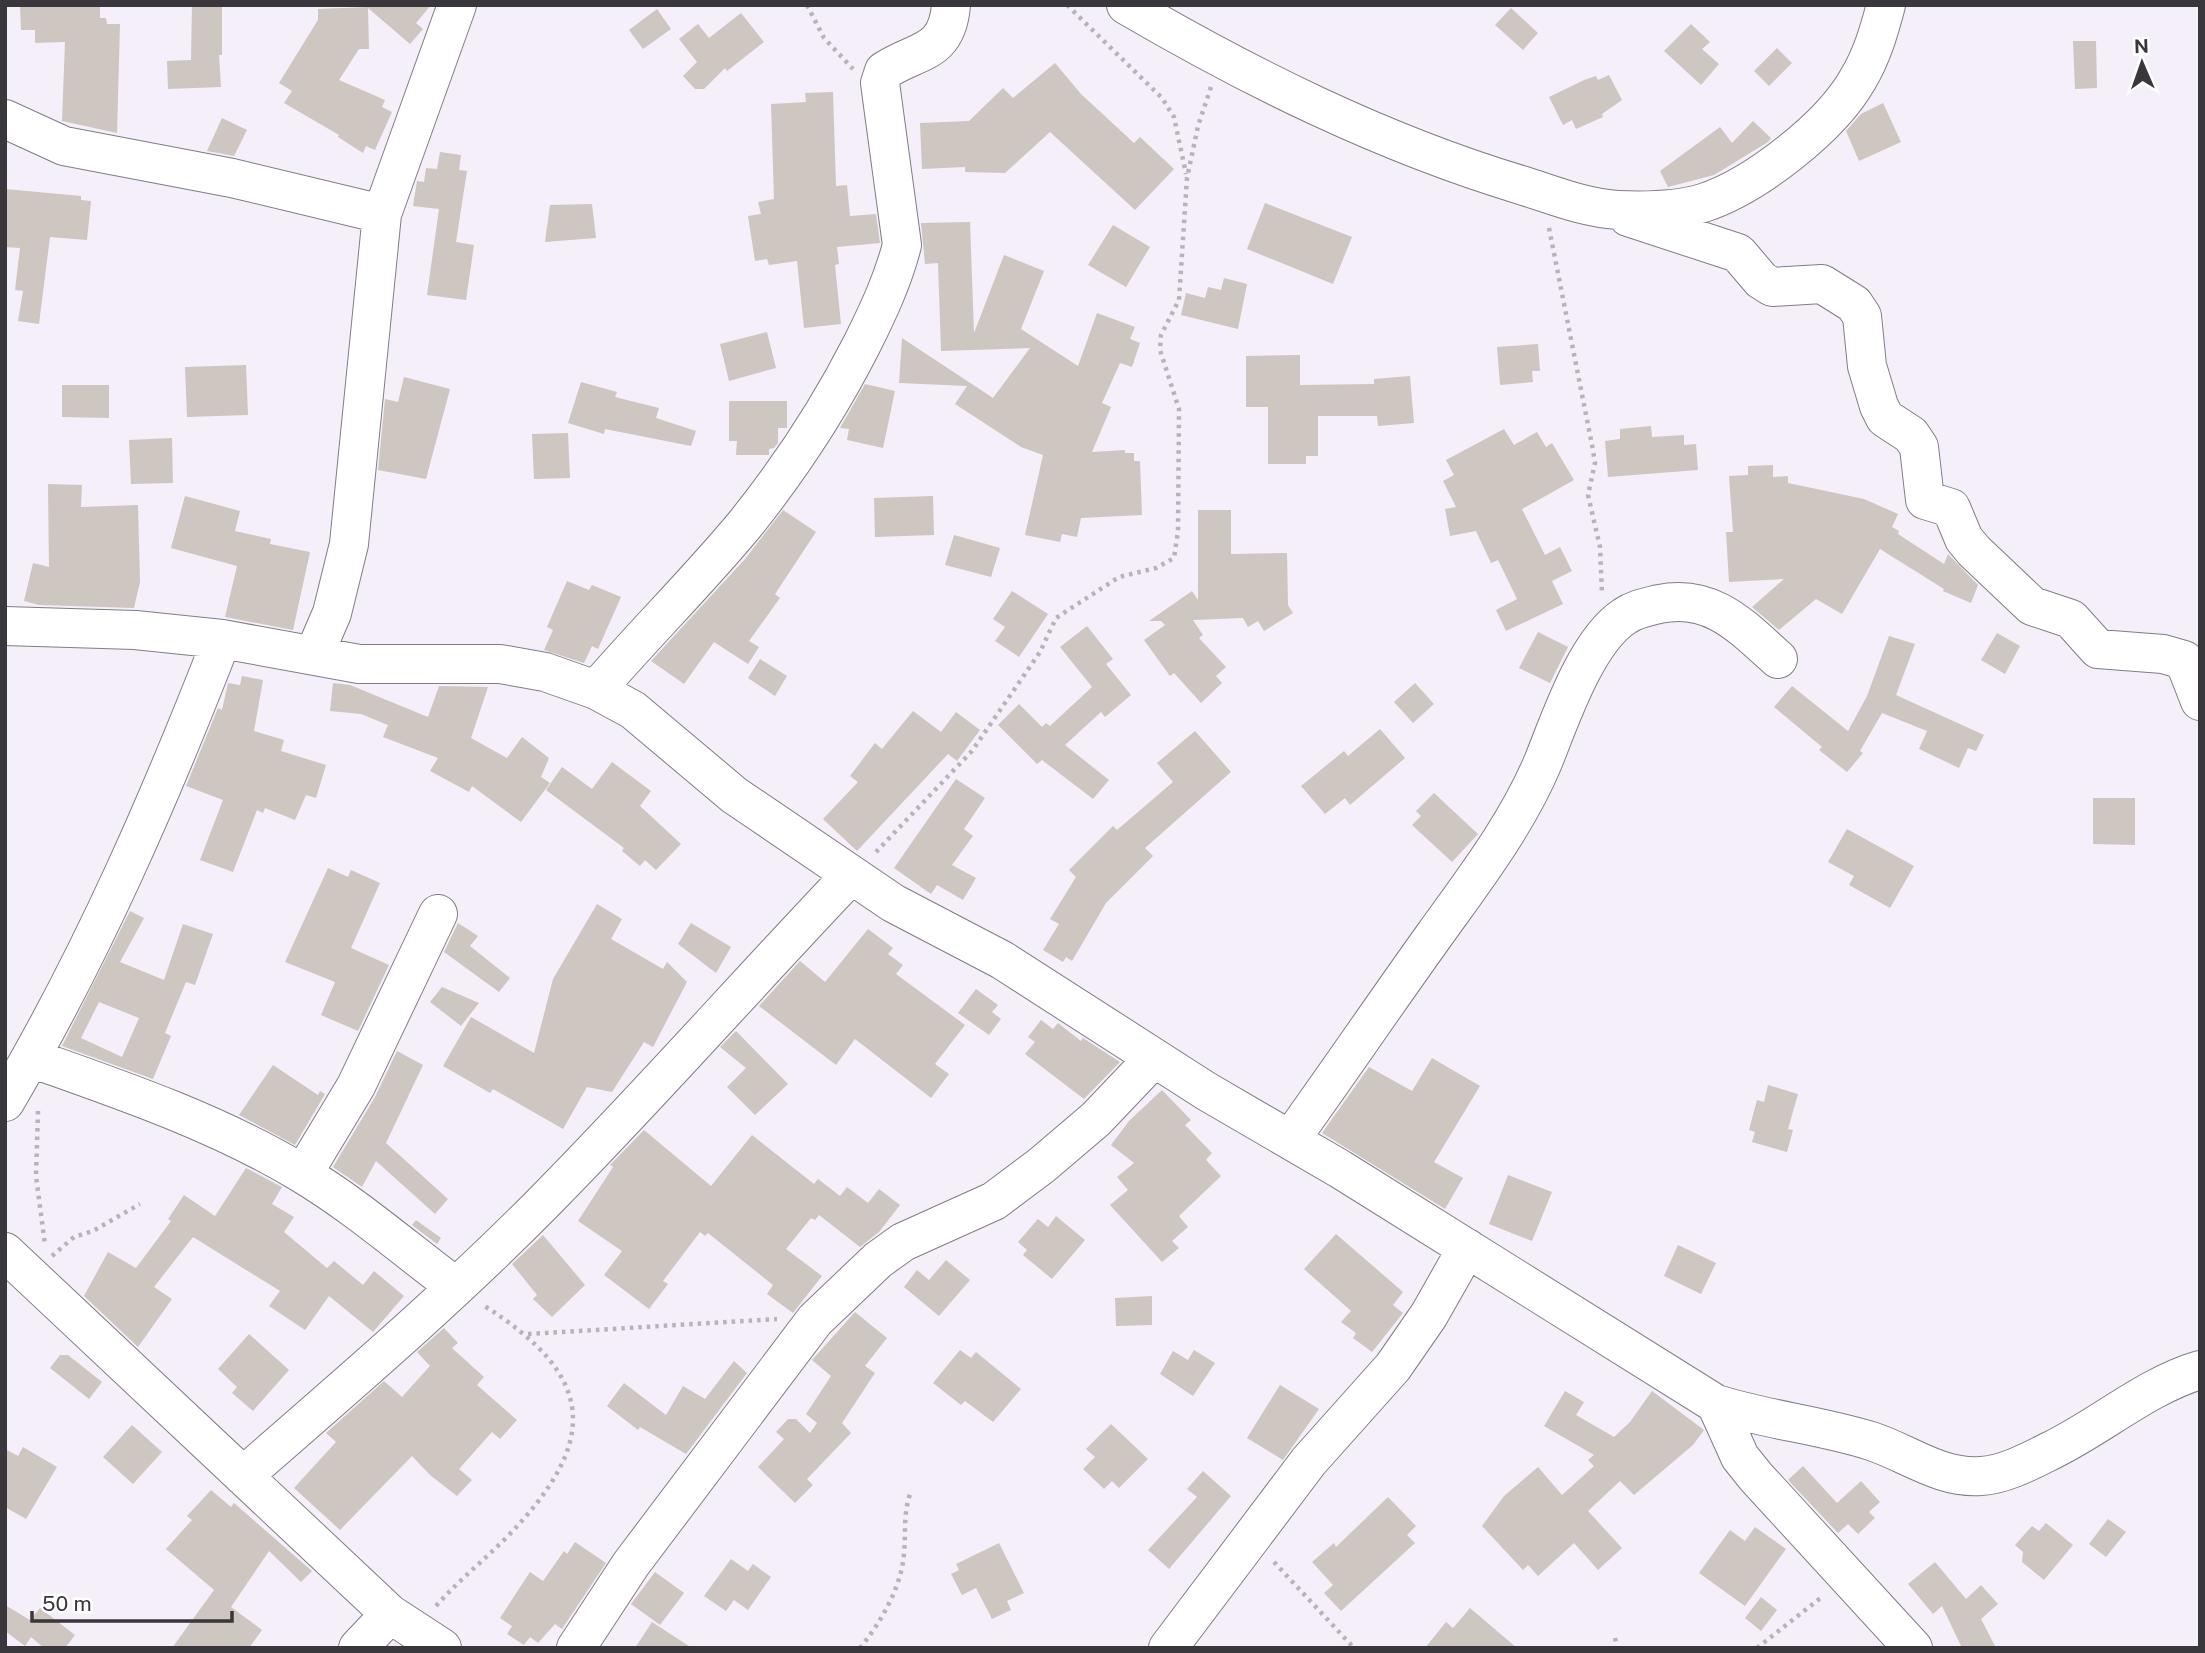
<svg xmlns="http://www.w3.org/2000/svg" width="2205" height="1653" font-family="'Public Sans',sans-serif">
  <style>
    .building { fill: #cec6c0; fill-rule: evenodd }
    .lines { fill: none; stroke-linecap: round; stroke-linejoin: round }
    .minor-casing { stroke: #817d85; stroke-width: 40 }
    .path { stroke: #b7b3bb; stroke-width: 4.5; stroke-dasharray: 3.5 5; stroke-linecap: butt }
    .minor { stroke: #fff; stroke-width: 38 }
  </style>
  <rect width="100%" height="100%" fill="#f4eff8"/>
  <path class="building" d="M20 5H100V18H106L107 24H120L117 133 62 121 65 42 35 43V30H21Z
    M192 5H222V55H219L221 87 168 89 167 61 191 60Z
    M364 5H431L416 23 423 29 410 44 368 8 369 49H359L339 80 385 100 382 107 392 112 375 150 366 146 363 153 338 137 339 135 284 103 292 91 279 83 318 20V9L367 7Z
    M1511 8 1538 33 1523 50 1495 25Z
    M657 9 671 29 643 49 629 30Z
    M741 13 764 42 727 71 725 68 704 89H695L683 76 697 62 679 39 698 24 709 38Z
    M1691 24 1710 42 1702 49 1719 64 1701 85 1664 51Z
    M2073 41H2096L2097 88 2075 89Z
    M1777 48 1792 63 1769 86 1754 71Z
    M1055 63 1081 94 1134 143 1140 137 1174 169 1135 210 1050 132 1005 173 965 172V167L922 169 920 123 969 121 1003 88 1013 98Z
    M1609 75 1622 100 1602 114 1603 117 1576 129 1572 120 1563 125 1549 97 1584 80 1596 76 1598 80Z
    M833 92 836 186 847 185 850 216 876 214 880 243 837 247 839 264 835 265 841 324 804 328 797 261 769 265 767 259 755 261 748 216 761 214 758 202 774 199 771 104 806 102 805 93Z
    M1883 103 1901 142 1859 161 1846 131 1861 114Z
    M222 118 247 130 234 156 207 151Z
    M1753 121 1771 138 1768 142 1714 175 1668 187 1660 171 1720 127 1732 143Z
    M440 152 461 155 459 170 467 171 456 242 474 245 466 300 427 295 439 209 413 206 417 181 424 182 426 168 437 169Z
    M5 189 81 196V200L91 201 87 240 50 237 39 324 18 321 23 291 15 290 20 248 5 247Z
    M1265 203 1352 237 1333 284 1247 249Z
    M592 204 596 238 545 242 550 205Z
    M970 222 974 333 1004 255 1044 271 1021 329 1078 366 1097 313 1135 327 1130 339 1140 343 1132 367 1120 363 1102 403 1111 407 1092 452 1125 450V453H1134V461H1140L1142 515 1081 518 1077 537 1062 534 1060 542 1025 535 1043 455 1021 447 955 404 967 386 899 383 902 338 993 398 1030 348 941 351 938 263 925 264 921 223Z
    M1113 225 1150 247 1126 287 1088 265Z
    M1224 278 1247 284 1238 329 1181 315 1186 293 1205 298 1208 287 1221 290Z
    M767 332 776 368 729 381 720 344Z
    M1538 344 1540 371H1532L1533 382 1500 385 1497 347Z
    M1300 355V385L1374 384V379L1410 376 1414 423 1378 426 1377 416H1318V456H1306V464H1268V407H1246V356Z
    M246 365 248 415 187 417 185 367Z
    M404 377 450 389 426 479 378 470 385 399 398 402Z
    M581 382 617 392 615 397 659 408 656 418 696 431 691 446 605 429 604 434 568 423Z
    M865 384 895 391 883 448 847 440 849 429 840 428Z
    M62 385H109V418L62 417Z
    M729 401H787V428H778V443L774 448 769 449V455H736L737 441H729Z
    M1651 426 1652 437 1684 435V445L1696 444 1698 470 1608 477 1605 441 1620 439V429Z
    M1504 429 1514 445 1537 432 1546 447 1552 443 1574 480 1522 509 1545 555 1560 547 1572 571 1552 581 1563 604 1506 631 1496 610 1517 599 1498 560 1491 563 1476 531 1450 536 1445 509 1456 507 1443 481 1454 475 1446 460Z
    M568 433 570 478 534 479 532 434Z
    M172 438 173 483 131 484 129 440Z
    M1773 465V477L1788 476V483L1864 499 1898 514 1892 527 1899 531 1898 534 1944 564 1948 554 1978 585 1971 603 1943 591 1944 589 1880 549 1842 614 1816 599 1779 630 1752 607 1784 579 1729 582 1726 532H1733L1729 476 1748 475V466Z
    M48 484 82 485 81 507 138 505 140 582 134 608 39 605 24 601 33 563 49 567Z
    M185 496 240 511 235 531 271 539 270 544 310 552 293 630 225 617 237 566 171 548Z
    M933 496 934 535 875 537 874 498Z
    M783 510 816 532 775 594 780 598 749 641 759 647 748 664 714 642 684 684 651 661 745 559Z
    M1198 510H1231V554L1287 553 1288 605 1293 613 1264 631 1258 621 1248 627 1243 618 1193 620 1203 635 1199 638 1226 667 1216 676 1222 683 1201 703 1174 673 1170 676 1144 640 1165 625 1161 621H1149L1192 591 1198 600Z
    M954 535 1000 548 991 577 945 565Z
    M567 581 589 590 592 585 621 597 598 649 592 646 584 663 544 650 553 630 547 627Z
    M1012 591 1048 614 1019 657 995 641 1005 627 993 619Z
    M1087 626 1113 659 1106 664 1131 695 1105 717 1101 712 1065 745 1109 780 1093 799 1042 760 1037 764 998 725 1019 704 1042 727 1046 723 1050 726 1092 687 1060 647Z
    M1538 632 1568 647 1550 683 1519 668Z
    M1997 633 2020 646 2005 674 1981 660Z
    M1889 636 1915 644 1896 695 1984 735 1976 751 1968 748 1959 768 1919 749 1927 731 1882 713 1860 751 1863 753 1847 772 1819 750 1822 747 1774 707 1792 686 1848 731 1867 696Z
    M760 659 787 676 775 696 748 678Z
    M242 676 263 680 254 731 284 740 281 751 326 765 316 798 306 795 295 820 265 808 263 813 257 810 233 872 200 860 223 800 186 786 218 708 222 710 228 683 240 685Z
    M333 683 350 685 428 717 439 686 488 687 471 738 507 758 522 737 549 758 541 777 550 783 521 822 472 786 469 792 430 771 438 758 383 737 388 725 361 714 330 711Z
    M1415 683 1434 704 1413 723 1394 702Z
    M913 711 941 732 956 712 980 730 957 761 948 754 857 851 823 819 858 782 850 776 875 743 882 749Z
    M1380 729 1405 758 1350 805 1345 798 1325 814 1301 786 1344 751 1348 756Z
    M1195 731 1231 772 1145 848 1153 856 1106 903 1072 961 1066 957 1063 962 1043 950 1059 924 1050 919 1076 877 1069 870 1113 826 1117 830 1173 782 1157 763Z
    M612 762 651 791 640 806 681 844 656 870 645 860 640 866 622 851 624 848 546 790 562 767 592 789Z
    M956 779 985 798 964 829 973 836 952 865 976 878 963 900 937 885 931 894 894 868Z
    M1434 793 1478 834 1452 862 1412 825 1421 816 1416 811Z
    M2093 798H2135V845L2093 844Z
    M1847 829 1914 866 1890 908 1849 885 1854 876 1828 862Z
    M328 868 348 877 351 870 380 883 351 948 389 965 358 1031 321 1015 335 982 285 962Z
    M597 904 622 919 611 939 663 969 667 962 687 982 653 1047 644 1042 612 1092 587 1087 563 1129 493 1089 490 1093 443 1066 471 1017 534 1053 553 979Z
    M130 911 144 918 120 962 164 980 183 924 213 934 195 985 186 982 165 1033 171 1036 153 1079 62 1046ZM99 1002 139 1018 122 1057 81 1038Z
    M458 923 478 936 470 946 510 978 499 992 444 952Z
    M691 923 731 947 716 973 678 944Z
    M868 929 893 948 888 954 903 965 896 974 965 1025 935 1064 949 1074 931 1098 855 1039 836 1065 759 1006 800 961 825 982Z
    M442 987 479 1003 461 1026 430 1002Z
    M976 989 998 1005 992 1012 1001 1019 989 1035 958 1013Z
    M1041 1020 1053 1029 1058 1023 1081 1041 1083 1038 1120 1062 1084 1099 1025 1054 1035 1042 1028 1037Z
    M736 1031 788 1084 755 1115 727 1087 746 1068 720 1047Z
    M397 1051 423 1065 386 1143 448 1199 435 1214 376 1161 362 1187 333 1167 375 1097Z
    M1432 1058 1480 1086 1434 1162 1463 1178 1445 1209 1322 1133 1369 1067 1412 1091Z
    M273 1065 318 1095 320 1091 325 1094 295 1145 239 1115Z
    M1768 1085 1798 1094 1788 1129 1793 1130 1787 1152 1752 1142 1755 1132 1749 1130 1757 1100 1764 1102Z
    M1162 1090 1191 1120 1185 1125 1212 1153 1206 1160 1221 1176 1179 1216 1188 1227 1172 1241 1179 1248 1162 1262 1110 1205 1128 1190 1117 1177 1134 1163 1111 1145 1129 1121Z
    M644 1130 711 1186 752 1135 814 1184 818 1179 840 1196 847 1187 868 1203 879 1189 900 1205 879 1232 860 1247 819 1215 815 1220 811 1218 786 1249 822 1276 793 1313 767 1294 773 1285 708 1233 705 1236 700 1232 663 1281 668 1284 649 1309 604 1275 622 1251 578 1221 613 1167 610 1165Z
    M246 1168 282 1187 272 1204 294 1217 284 1232 327 1268 334 1261 363 1285 374 1271 404 1296 373 1332 329 1296 305 1330 269 1306 280 1291 193 1237 154 1287 172 1299 138 1347 84 1296 108 1252 136 1268 171 1221 168 1219 184 1195 215 1216Z
    M1508 1175 1552 1192 1532 1241 1489 1224Z
    M1056 1216 1085 1240 1052 1279 1023 1255 1027 1250 1018 1242 1038 1219 1048 1227Z
    M416 1220 441 1238 437 1244 412 1225Z
    M1336 1234 1403 1292 1393 1305 1403 1313 1372 1352 1353 1338 1356 1333 1341 1322 1351 1311 1304 1269Z
    M543 1235 585 1285 552 1317 533 1299 537 1295 512 1264Z
    M1678 1245 1716 1263 1701 1294 1664 1276Z
    M946 1260 970 1280 939 1316 904 1287 917 1270 929 1280Z
    M1152 1296V1325L1116 1326 1115 1298Z
    M855 1312 887 1338 865 1366 875 1373 842 1423 851 1433 807 1479 813 1485 795 1503 758 1467 784 1439 776 1432 788 1419H796L810 1433 817 1423 806 1414 831 1376 812 1360Z
    M444 1328 458 1343 452 1348 484 1377 477 1385 517 1420 500 1439 492 1432 459 1469 472 1480 457 1496 430 1475 412 1456 340 1530 294 1488 336 1442 326 1433 384 1381 402 1397 430 1366 417 1352Z
    M249 1334 289 1370 253 1411 232 1393 237 1387 218 1369Z
    M960 1350 971 1358 976 1352 1021 1389 993 1422 965 1401 961 1405 933 1383Z
    M1194 1350 1215 1363 1193 1396 1160 1374 1173 1351 1188 1360Z
    M60 1355H68L102 1382 89 1399 50 1368Z
    M734 1361 747 1373 686 1454 640 1427 638 1430 607 1406 624 1383 666 1415 683 1386 705 1399Z
    M1280 1385 1319 1409 1283 1460 1247 1438Z
    M1565 1391 1584 1402 1576 1415 1614 1437 1630 1422 1652 1391 1704 1430 1693 1445 1634 1495 1620 1481 1588 1511 1622 1548 1598 1570 1574 1543 1538 1576 1528 1565 1523 1570 1482 1526 1504 1496 1538 1467 1562 1495 1594 1466 1588 1460 1594 1455 1544 1426Z
    M1111 1424 1148 1459 1119 1488 1112 1481 1104 1489 1083 1469 1095 1457 1086 1449Z
    M132 1425 162 1452 133 1484 103 1457Z
    M23 1447 57 1467 26 1519 5 1507V1449L18 1456Z
    M1803 1466 1837 1503 1861 1481 1880 1502 1869 1512 1875 1518 1858 1534 1848 1524 1838 1533 1788 1480Z
    M1203 1471 1231 1496 1169 1569 1148 1550 1197 1497 1187 1489Z
    M211 1490 231 1507 234 1503 312 1571 301 1582 269 1551 231 1607 262 1630 249 1648H172L214 1590 166 1549 192 1520 187 1516Z
    M1388 1497 1416 1526 1407 1535 1415 1543 1341 1611 1324 1593 1333 1585 1312 1562 1334 1543 1336 1547Z
    M2108 1519 2126 1532 2106 1557 2089 1544Z
    M2046 1523 2073 1545 2044 1580 2022 1562 2023 1552 2015 1545 2032 1526 2039 1531Z
    M1755 1527 1786 1549 1745 1606 1699 1573 1730 1530 1745 1541Z
    M575 1542 606 1563 562 1629 555 1624 538 1643 530 1637 524 1645 507 1634 512 1626 500 1618 530 1572 543 1581 564 1551 567 1554Z
    M999 1543 1024 1593 1007 1601 1011 1610 992 1619 976 1588 962 1595 951 1574 959 1570 956 1564Z
    M731 1559 748 1571 753 1564 771 1577 748 1610 734 1600 726 1611 704 1596Z
    M1935 1562 1966 1599 1981 1585 1998 1604 1981 1619 1996 1648H1962L1942 1606 1933 1614 1908 1584Z
    M655 1572 684 1593 660 1625 631 1604Z
    M1761 1597 1777 1610 1761 1631 1745 1618Z
    M5 1605 30 1620 40 1608 75 1635 65 1648H44L31 1637 25 1646 5 1631Z
    M1470 1608 1517 1648H1425L1446 1622 1453 1628Z
    M652 1622 692 1648H635Z"/>
  <g class="lines">
    <g class="minor-casing">
      <path id="minor" d="M1126 5C1251 78 1382 143 1521 185 1553 195 1584 208 1618 210 1645 211 1677 211 1703 203 1755 186 1831 127 1858 79 1872 56 1879 31 1886 5
        M5 119 64 146 232 178 382 214
        M1628 217 1738 253 1761 280 1772 287 1822 284 1854 304 1862 316 1867 366 1879 406 1885 418 1911 435 1919 447 1925 500 1951 508 1964 539 1974 551 2032 606 2071 619 2098 649 2163 654 2184 660 2200 701
        M5 626 135 630 222 639 359 664H500L545 672 596 690 633 710 734 795 893 903 1002 960 1206 1091 1340 1169 1716 1404C1767 1420 1820 1425 1871 1441 1908 1453 1940 1479 1981 1476 2004 1475 2030 1461 2050 1451 2100 1427 2146 1386 2200 1370
        M314 655 332 613 349 544 382 214 457 5
        M596 690C645 633 699 580 746 523 790 468 830 407 862 344 878 312 893 280 902 245L880 83 884 71C917 49 947 55 951 5
        M31 1058C122 1090 218 1123 301 1173 356 1206 405 1249 456 1287
        M5 1102C92 955 160 798 222 639
        M1290 1140C1338 1073 1385 1004 1433 937 1473 881 1516 826 1543 762 1560 720 1586 641 1625 616 1635 609 1647 607 1659 604 1712 593 1742 627 1778 659
        M303 1174 356 1086 438 914
        M5 1252 390 1614 442 1648
        M1716 1404 1740 1457 1756 1477 1913 1648
        M243 1476C345 1387 447 1300 542 1204 648 1097 747 984 851 875
        M358 1648 390 1614
        M576 1648 631 1564 815 1320 878 1260 903 1242 994 1201 1042 1165 1096 1119 1154 1058
        M1168 1648 1309 1461 1393 1367 1429 1315 1467 1248"/>
    </g>
    <path class="path" d="M807 5 824 38 853 69
      M1067 5 1162 98 1174 117 1186 174
      M1549 228 1592 445 1595 463 1588 495 1600 547 1602 593
      M876 852 972 751 1040 652 1056 618 1119 577 1156 568 1174 558 1178 531 1179 409 1160 350 1161 335 1179 300 1187 178 1198 126 1211 87
      M38 1111 36 1176 45 1245
      M52 1256 74 1237 93 1231 140 1204
      M528 1334 777 1319
      M1274 1562 1354 1648
      M436 1606C458 1581 482 1562 505 1539 599 1443 599 1378 483 1305
      M1615 1638 1617 1648
      M860 1648C881 1622 901 1588 904 1554 906 1533 903 1515 910 1494
      M1757 1648 1823 1596"/>
    <use href="#minor" class="minor"/>
  </g>
  <rect width="2205" height="1653" fill="none" stroke="#39373b" stroke-width="14"/>
  <g transform="translate(2142 63) rotate(358)" stroke="#ffffff" stroke-width="5" paint-order="stroke">
  <path d="M0-5L12 26L0 18L-12 26Z" fill="#39373b"/>
  <text y="-10" font-size="19" font-weight="bold" text-anchor="middle" fill="#39373b">N</text>
  </g>
  <path d="M32 1611v10h200v-10" fill="none" stroke="#39373b" stroke-width="3.5"/>
  <text x="42" y="1611" font-size="21" fill="#39373b" stroke="#ffffff" stroke-width="5" paint-order="stroke">50 m</text>
</svg>
